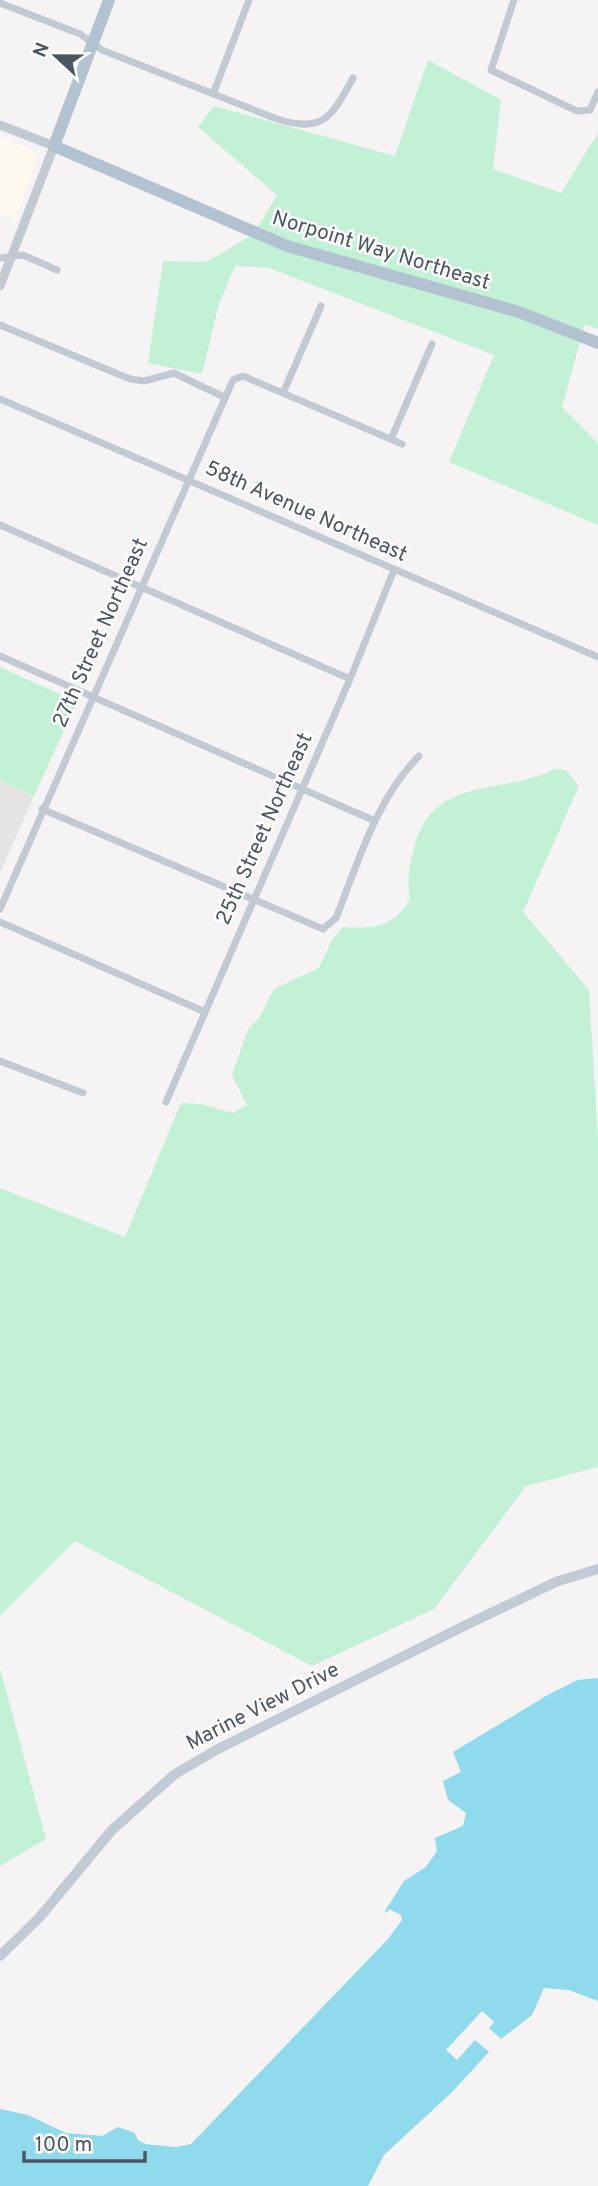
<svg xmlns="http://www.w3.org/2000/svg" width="598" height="2186" font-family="Overpass,sans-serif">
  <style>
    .commercial { fill: #fdf9ef }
    .education { fill: #e6e4e5 }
    .green { fill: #c3f1d5 }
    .water { fill: #90daee }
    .pier { fill: #f5f3f3 }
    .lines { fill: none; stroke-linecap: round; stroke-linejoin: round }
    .minor { stroke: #c1cad2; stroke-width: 7 }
    .tertiary { stroke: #c1cad2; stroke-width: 9 }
    .secondary { stroke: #c1cbd6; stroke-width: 10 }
    .primary { stroke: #b3c2d1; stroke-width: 12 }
    .labels { text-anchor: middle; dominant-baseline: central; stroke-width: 5; stroke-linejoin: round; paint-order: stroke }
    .street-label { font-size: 21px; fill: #4a5661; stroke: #fff }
  </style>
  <rect width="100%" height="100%" fill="#f5f3f3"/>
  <path class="commercial" d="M0 137 30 149 36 157 16 220 0 213Z"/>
  <path class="education" d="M0 781 34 796 0 873Z"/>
  <path class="green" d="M428 60 501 100 493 169 561 193 598 133V329L585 324 562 407 598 443V525L449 462 494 355 269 268 235 266 219 304 202 374 148 363 163 261 206 262 244 240 254 233 277 195 198 127 214 106 395 156Z
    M0 667 77 702 34 796 0 781Z
    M554 769 566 770 579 786 523 912 589 990 598 1141V1467L526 1486 434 1609 312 1666 75 1541 0 1616V1188L125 1237 181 1103 201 1104 233 1113 247 1105 232 1075 248 1029 259 1018 274 989 319 968 332 940 343 927C374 929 395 927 410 899 406 879 410 864 415 845 435 774 504 796 554 769Z
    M0 1668 46 1839 0 1866Z"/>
  <path class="water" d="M598 1678V2001L569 1990 544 1988 532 2015 501 2039 451 2093 384 2155 368 2186H0V2109L28 2115 66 2133 102 2136 118 2127 147 2137 184 2134 263 2057 390 1917 385 1911 404 1881 426 1867 437 1851 435 1838 463 1826 466 1813 448 1800 443 1781 461 1772 453 1752 551 1693 578 1680Z"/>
  <path class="pier" d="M389 1909 401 1915 402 1920 388 1939 191 2144 176 2147 145 2144 138 2140 133 2130 144 2134 167 2127 184 2132 243 2075 382 1924Z
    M482 2011 494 2022 489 2028 501 2039 489 2052 475 2040 457 2060 446 2050Z"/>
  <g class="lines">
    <path class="minor" d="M514 0 491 70 577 111 590 110 598 92
      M0 3 80 34 102 50 277 119C324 134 332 116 353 78
      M213 94 249 0
      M0 258 23 255 57 270
      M0 325 130 379 144 381 174 373 224 397
      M283 393 321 306
      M0 399 598 657
      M391 439 432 344
      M0 525 350 679
      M0 656 375 821
      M42 809 323 929 336 918C358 863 376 799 419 756
      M0 909 233 380 243 376 402 444
      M0 922 205 1012
      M0 1061 83 1093
      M166 1102 350 679 394 570"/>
    <path class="tertiary" d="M0 125 54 146 0 286"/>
    <path class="secondary" d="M0 1956 39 1918 112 1830 175 1774 218 1749 468 1624 558 1581 598 1569"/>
    <path class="primary" d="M109 0 54 146 287 246 519 312 598 343"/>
  </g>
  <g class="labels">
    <g class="street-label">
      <text transform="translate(381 251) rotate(17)">Norpoint Way Northeast</text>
      <text transform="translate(306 512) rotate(24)">58th Avenue Northeast</text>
      <text transform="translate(101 633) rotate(-66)">27th Street Northeast</text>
      <text transform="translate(265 829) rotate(-66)">25th Street Northeast</text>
      <text transform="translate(263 1707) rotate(-27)">Marine View Drive</text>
    </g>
  </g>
  <g transform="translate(56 56) rotate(292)" stroke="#ffffff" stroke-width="5" paint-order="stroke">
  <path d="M0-5L12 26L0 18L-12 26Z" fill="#4a5661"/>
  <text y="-10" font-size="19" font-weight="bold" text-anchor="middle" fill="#4a5661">N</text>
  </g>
  <path d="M24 2151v10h121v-10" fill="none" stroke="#4a5661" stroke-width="3.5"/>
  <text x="35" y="2151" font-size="21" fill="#4a5661" stroke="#ffffff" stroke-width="5" paint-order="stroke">100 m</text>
</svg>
